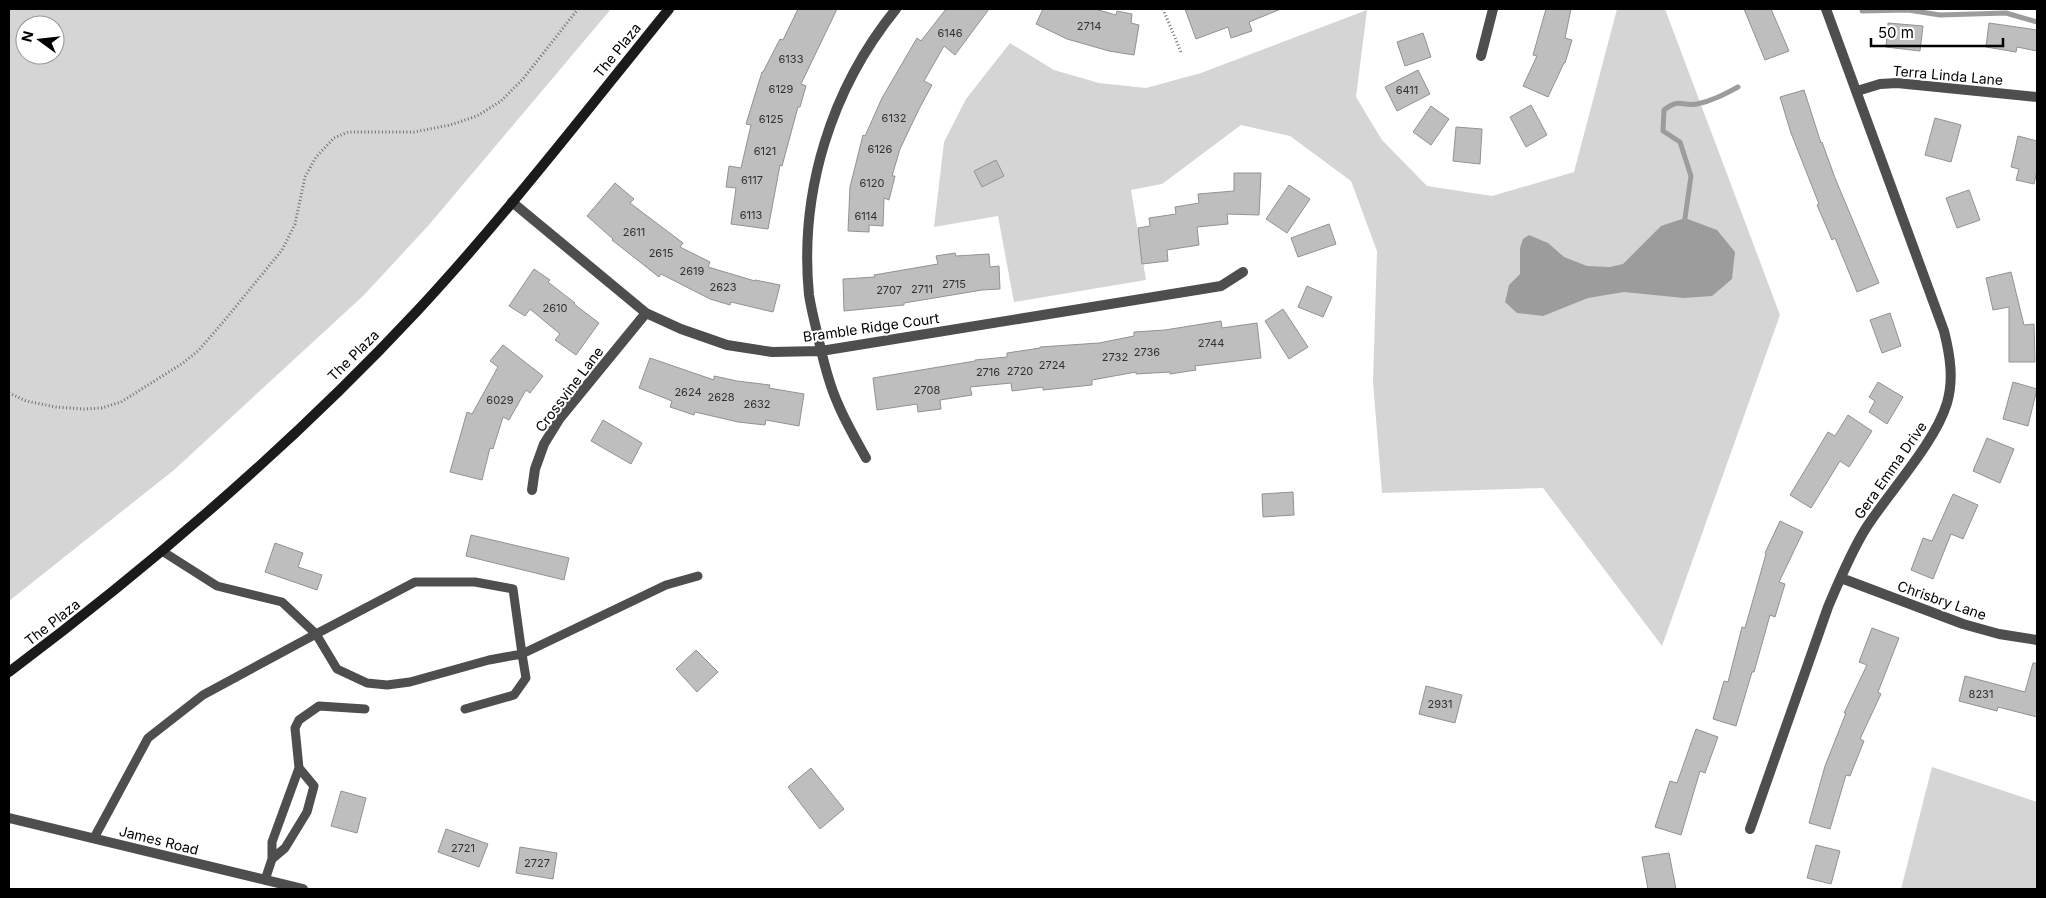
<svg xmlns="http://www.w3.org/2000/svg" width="2046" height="898" font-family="Inter,sans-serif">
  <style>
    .green { fill: #d5d5d5; fill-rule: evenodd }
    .water { fill: #9c9c9c }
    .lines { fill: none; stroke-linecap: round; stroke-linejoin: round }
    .stream { stroke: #9c9c9c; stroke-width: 5 }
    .building { fill: #bebebe; stroke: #929292 }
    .path { stroke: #707070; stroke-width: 3; stroke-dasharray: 1 2.5; stroke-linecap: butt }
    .lane { stroke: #4e4e4e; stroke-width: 9 }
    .street { stroke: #4e4e4e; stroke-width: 10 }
    .secondary { stroke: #1b1b1b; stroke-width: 10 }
    .labels { text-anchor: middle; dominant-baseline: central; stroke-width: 4; stroke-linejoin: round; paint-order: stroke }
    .number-label { font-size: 11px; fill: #303030 }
    .street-label { font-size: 14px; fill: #000; stroke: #fff }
  </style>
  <rect width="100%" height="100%" fill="#fff"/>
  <path class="green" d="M9 9H611L428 226 363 296 174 470 9 601ZM25 25H55V55H25Z
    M1617 9H1665L1780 315 1662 646 1543 488 1382 493 1373 382 1377 251 1351 181 1290 136 1241 125 1162 184 1131 190 1146 280 1014 302 998 216 934 227 944 142 966 99 1010 43 1054 70 1099 83 1146 88 1201 73 1367 10 1356 97 1382 140 1427 186 1492 196 1574 172Z
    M1932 767 2037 802V889H1901Z"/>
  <path class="water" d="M1685 218 1717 230 1735 252 1732 279 1712 296 1684 298 1624 292 1588 298 1543 316 1517 313 1505 302 1509 285 1520 274V248L1523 239 1529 235 1548 243 1564 257 1587 266 1610 267 1623 264 1661 226Z"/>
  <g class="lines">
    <path class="stream" d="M1862 11 1908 10 1940 15 2006 13 2037 22
      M1685 218 1691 176 1680 142 1663 131 1664 110C1681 97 1681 107 1697 104 1712 101 1725 94 1738 87"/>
  </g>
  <path class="building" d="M798 9H837L801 84 806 86 800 107H798L782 166 780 165 768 229 731 224 736 188 726 187 729 166 741 168 751 125 746 124 762 72H763L780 39 783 40Z
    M946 9H989L955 55 944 46 924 81 932 85 919 109 900 149 892 176H895L889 200 884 198 883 226 869 225V232L848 231 850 187 863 135 865 136 882 98 917 38 921 41Z
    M1043 9H1095L1116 15 1117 11 1132 14 1131 23 1139 25 1134 55 1109 51 1067 39 1036 24Z
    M1185 9H1281L1249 22 1252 31 1231 38 1228 27 1196 39Z
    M1546 9H1571L1565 38 1572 40 1565 63H1564L1548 97 1523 86 1537 56 1533 55Z
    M1744 9H1771L1789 51 1765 60Z
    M1888 23 1923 26 1920 51 1886 47Z
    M1989 23 2037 30V51L2017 47 2016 52 1986 47Z
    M1423 33 1431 57 1405 66 1397 42Z
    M1418 70 1430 94 1397 111 1385 87Z
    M1804 90 1821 143 1822 142 1835 178 1879 283 1857 292 1835 238 1832 240 1817 205 1819 204 1791 133 1780 97Z
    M1531 105 1547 135 1526 147 1510 117Z
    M1431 106 1449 119 1431 145 1413 132Z
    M1935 118 1961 125 1951 162 1925 155Z
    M1456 127 1482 129 1480 164 1453 161Z
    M2018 136 2037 141V170L2034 184 2016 180 2019 169 2011 167Z
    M996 160 1004 176 982 187 974 171Z
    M1234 173H1261L1259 215 1227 214 1228 224 1197 227 1199 245 1167 250 1168 261 1142 264 1138 228 1150 226 1149 218 1176 214 1175 207 1199 203 1198 194 1234 191Z
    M615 183 634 199 630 203 683 243 680 247 710 262 708 267 755 281V280L780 285 773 312 731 302 730 305 710 299 661 274 659 277 612 240 613 239 587 216Z
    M1289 185 1310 199 1287 233 1266 219Z
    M1969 190 1980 220 1957 228 1946 198Z
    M1329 224 1336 244 1298 257 1291 238Z
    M955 253 956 256 989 254 990 267 999 266 1000 289 982 290 904 303V305L844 311 843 279 875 277 874 275 938 264 936 256Z
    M534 269 550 280 548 282 575 303 574 304 599 323 576 355 555 340 560 334 530 309 525 316 509 306Z
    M2011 272 2024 325 2034 324 2035 362H2009V307L1993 310 1986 278Z
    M1307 286 1332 297 1323 317 1298 307Z
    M1283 309 1308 347 1289 359 1265 321Z
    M1890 313 1901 346 1882 353 1870 320Z
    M1221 321 1222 328 1257 323 1261 358 1195 366 1196 370 1170 374V372L1136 374V372L1092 380V385L1043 390V387L1012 391 1011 383 970 387 972 395 940 400 941 409 918 412 917 404 877 410 873 378 975 361V360L1007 357V353L1040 348V347L1099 343 1134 336V332L1165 330Z
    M503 345 543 376 530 393 526 390 509 420 503 417 493 449 490 448 482 480 450 472 467 412 472 414 498 367 490 361Z
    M650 358 714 380V376L737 381 770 385 769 388 804 394 799 426 766 420 765 425 738 422 695 412 694 415 670 407 672 401 639 388Z
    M1878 382 1903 397 1887 424 1869 412 1875 401 1869 397Z
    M2013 382 2037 389 2028 426 2003 419Z
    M1848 415 1872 431 1849 467 1840 461 1811 508 1790 495 1828 432 1835 436Z
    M603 420 642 443 631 464 591 441Z
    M1987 438 2014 449 2000 483 1973 471Z
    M1293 492 1294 515 1263 517 1262 494Z
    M1953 494 1978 505 1963 539 1951 534 1933 579 1911 570 1923 538 1932 541Z
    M1780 521 1803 532 1779 582 1785 584 1775 617 1770 615 1754 672H1752L1736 726 1713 719 1724 681 1728 682 1742 627 1745 628 1766 554 1765 553Z
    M471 535 569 558 564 580 466 556Z
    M275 543 303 553 298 567 322 575 317 590 265 572Z
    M1872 628 1899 638 1878 692 1881 694 1860 739 1864 741 1850 776 1846 775 1830 829 1809 823 1825 766 1846 713H1844L1867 665 1859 662Z
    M696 650 718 672 697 692 676 669Z
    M2033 663H2037V717L1998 707 1997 711 1959 701 1965 676 2025 692Z
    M1426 686 1462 695 1455 723 1419 714Z
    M1696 729 1718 737 1705 773 1700 771 1681 835 1655 827 1670 781 1677 783Z
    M811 768 844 809 820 829 788 787Z
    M341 791 366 798 357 833 331 826Z
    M446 829 488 844 479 867 438 852Z
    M1816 845 1840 851 1831 884 1807 878Z
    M520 847 557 853 553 879 516 873Z
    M1669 853 1676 889H1648L1642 857Z"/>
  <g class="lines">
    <path class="path" d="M1163 9 1181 52
      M9 393 26 401 56 407 84 409 102 408 121 402 183 363 198 351 224 321 282 250 295 224 305 177 316 157 334 138 348 132H414L450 125 477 116 501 101 523 79 578 9"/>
    <path class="lane" d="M465 709 514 695 526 678 522 654 666 585 698 576
      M94 838 148 738 203 695 316 634 415 582H475L513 589 522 654 489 660 410 682 387 685 367 683 337 669 316 634 282 602 217 586 162 551
      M272 859V842L299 768
      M265 880 272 859 285 848 307 812 314 786 299 768 295 728 299 720 319 706 365 709"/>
    <path class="street" d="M1481 56 1493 9
      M1857 91 1880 84 1897 83 2037 97
      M512 202 646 313 681 329 727 345 772 352 821 351 1221 286 1243 272
      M866 458C856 440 846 423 838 404 828 382 822 356 817 332 814 320 811 307 809 295 799 192 831 89 896 9
      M532 490 535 469 544 444 560 418 646 313
      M1841 578 1963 624 1999 634 2037 640
      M9 818 303 889
      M1750 829 1828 607C1839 581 1851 552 1866 528 1890 491 1935 443 1947 403 1954 379 1950 355 1944 331L1826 9"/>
    <path class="secondary" d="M9 672C154 563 294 443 418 310 507 214 587 110 669 9"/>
  </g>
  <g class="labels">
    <g class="number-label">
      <text x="1089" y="26">2714</text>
      <text x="950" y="33">6146</text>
      <text x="791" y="59">6133</text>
      <text x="781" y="89">6129</text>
      <text x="1407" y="90">6411</text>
      <text x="894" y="118">6132</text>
      <text x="771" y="119">6125</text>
      <text x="880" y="149">6126</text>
      <text x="765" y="151">6121</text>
      <text x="752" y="180">6117</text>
      <text x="872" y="183">6120</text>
      <text x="751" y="215">6113</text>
      <text x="866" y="216">6114</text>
      <text x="634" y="232">2611</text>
      <text x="661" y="253">2615</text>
      <text x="692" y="271">2619</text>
      <text x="954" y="284">2715</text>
      <text x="723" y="287">2623</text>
      <text x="922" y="289">2711</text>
      <text x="889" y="290">2707</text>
      <text x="555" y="308">2610</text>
      <text x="1211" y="343">2744</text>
      <text x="1147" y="352">2736</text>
      <text x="1115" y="357">2732</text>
      <text x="1052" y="365">2724</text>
      <text x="1020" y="371">2720</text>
      <text x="988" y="372">2716</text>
      <text x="927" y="390">2708</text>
      <text x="688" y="392">2624</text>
      <text x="721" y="397">2628</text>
      <text x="500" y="400">6029</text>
      <text x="757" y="404">2632</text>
      <text x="1981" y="694">8231</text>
      <text x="1440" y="704">2931</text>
      <text x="463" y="848">2721</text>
      <text x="537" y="863">2727</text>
    </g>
    <g class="street-label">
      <text transform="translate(617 50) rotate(-51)">The Plaza</text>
      <text transform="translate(1948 75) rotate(5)">Terra Linda Lane</text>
      <text transform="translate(871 327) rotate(-8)">Bramble Ridge Court</text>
      <text transform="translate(353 355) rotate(-45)">The Plaza</text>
      <text transform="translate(569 389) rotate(-53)">Crossvine Lane</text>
      <text transform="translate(1890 470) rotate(-55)">Gera Emma Drive</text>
      <text transform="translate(1942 600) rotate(19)">Chrisbry Lane</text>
      <text transform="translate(52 622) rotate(-38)">The Plaza</text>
      <text transform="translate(159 840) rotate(14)">James Road</text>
    </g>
  </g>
  <rect width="2046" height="898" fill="none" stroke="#000000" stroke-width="20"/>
  <g transform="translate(40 40) rotate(285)"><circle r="24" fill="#ffffff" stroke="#999999"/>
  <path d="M0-4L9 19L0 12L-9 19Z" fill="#000000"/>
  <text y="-8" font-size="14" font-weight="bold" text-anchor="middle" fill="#000000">N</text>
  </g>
  <path d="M1871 38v8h132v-8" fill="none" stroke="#000000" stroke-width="2.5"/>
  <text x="1878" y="38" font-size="15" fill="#000000" stroke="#ffffff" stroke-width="4" paint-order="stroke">50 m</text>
</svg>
